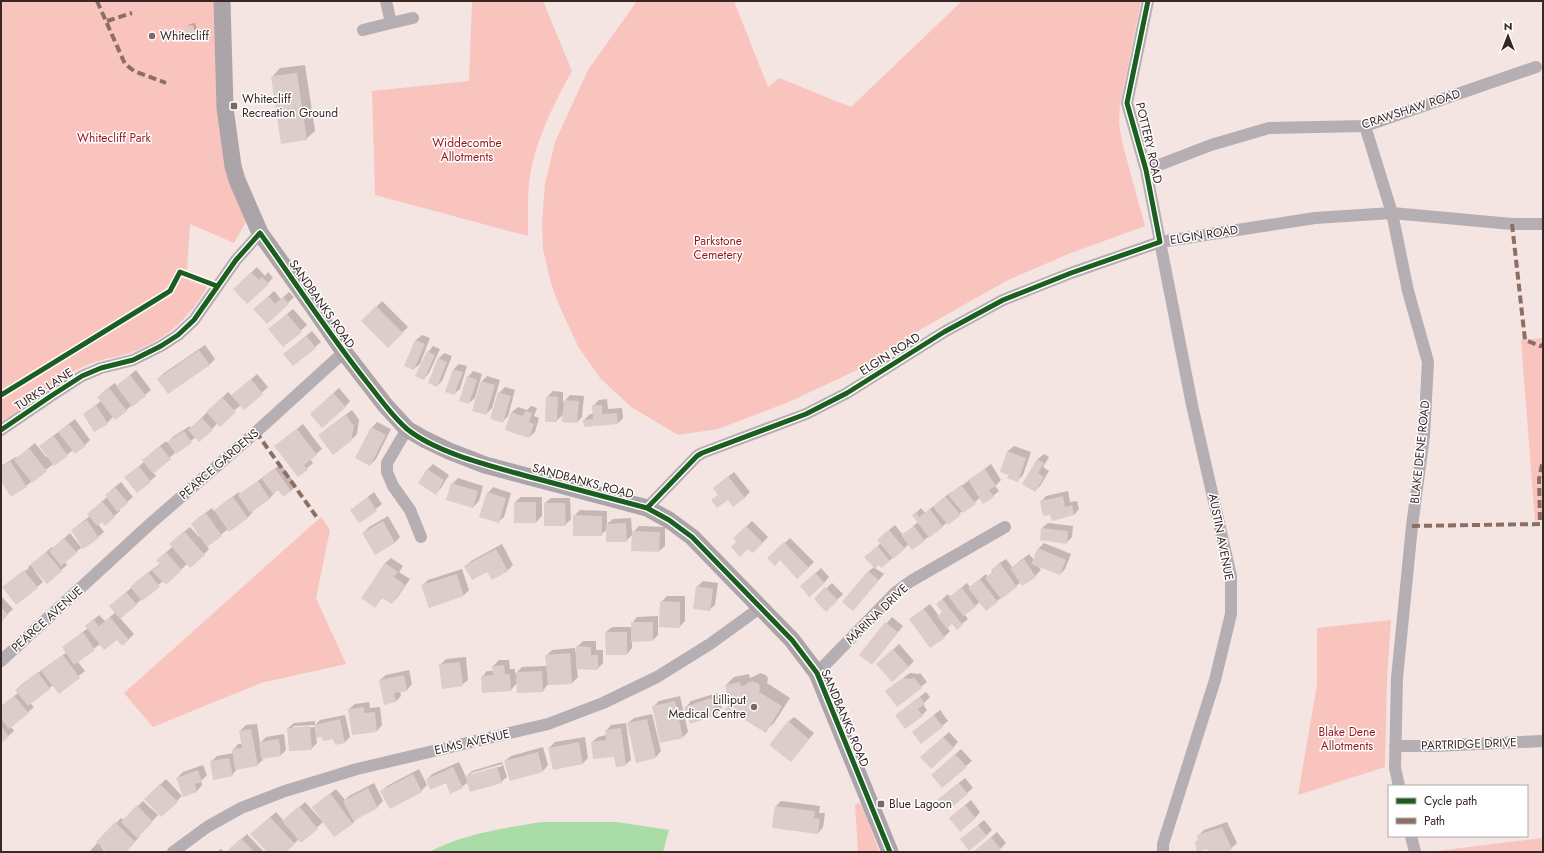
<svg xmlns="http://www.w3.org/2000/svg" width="1544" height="853" font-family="Jost,sans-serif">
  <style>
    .green { fill: #fac4be }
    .water { fill: #aadca7 }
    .shadow { fill: #0003; fill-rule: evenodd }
    .building { fill: #dcccca }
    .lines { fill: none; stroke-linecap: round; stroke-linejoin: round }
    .minor { stroke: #b5aeb2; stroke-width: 12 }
    .secondary { stroke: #aba4a8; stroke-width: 17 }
    .quiet { stroke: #8d6e63; stroke-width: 4; stroke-dasharray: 8 4; stroke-linecap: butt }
    .cycleway-casing { stroke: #fff; stroke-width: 8 }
    .cycleway { stroke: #1b5e20; stroke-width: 5 }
    .poi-dot { fill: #7a6967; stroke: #fff; stroke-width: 1.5 }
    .labels { text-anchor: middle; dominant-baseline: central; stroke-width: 3; stroke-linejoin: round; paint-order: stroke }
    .poi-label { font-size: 12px; fill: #382725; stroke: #fff; text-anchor: start }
    .street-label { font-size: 12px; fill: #382725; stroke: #fff }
    .park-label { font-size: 12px; fill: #95161d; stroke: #fff }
  </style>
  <rect width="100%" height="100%" fill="#f4e4e2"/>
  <path class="green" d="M1 1H222L225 108 251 213 234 243 190 224 187 270 211 280C204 292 197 305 187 315 170 336 142 350 117 357 113 358 109 358 105 359 96 361 85 366 76 370 49 384 27 406 1 423Z
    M472 1H543L572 71C555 101 540 132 532 165 527 187 528 213 528 236L375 195 372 91 469 81Z
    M637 1H734L768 87 779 78 851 107 962 1H1141L1120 105 1119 123 1122 142 1145 226 1071 253 1008 280 923 328 857 370 789 402 718 429 678 435 631 407 600 378 579 348 558 303 551 283 543 249 542 223 545 184 555 142 588 70Z
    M1543 338V520L1535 521 1521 340Z
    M321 517 330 530 316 598 346 664 261 683 153 727 124 693Z
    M1391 620 1387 679 1385 767 1298 795 1317 685V628Z
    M859 803 864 808 879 852H858L855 804Z
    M1543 838V852H1428Z"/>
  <path class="water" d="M541 822H617L669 830 663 852H429C462 834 504 828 541 822Z"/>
  <path class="shadow" d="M195 23 197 29 194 31 187 26 190 24Z
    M305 65 315 131 306 139 272 77 280 68Z
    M257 267 265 276 268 272 273 278 247 303 234 289Z
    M274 291 281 299 289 292 294 297 267 323 260 304Z
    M382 301 408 327 388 346 363 321Z
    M293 309 307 325 283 346 275 324Z
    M312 331 321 342 315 347 284 354Z
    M422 335 430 338 420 364 414 369 406 366 416 340Z
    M205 345 215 359 209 365 158 379 164 373Z
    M433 346 440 349 429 373 424 379 428 352Z
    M444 353 452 356 442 381 437 386 438 359Z
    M459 364 467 366 460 389 454 394 446 392 454 369Z
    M136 370 151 390 115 419 113 417 107 423 95 431 84 414 101 401 98 398 103 392 115 383 117 386Z
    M473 371 482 374 475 398 469 403 468 377Z
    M257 374 268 387 244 409 241 405 218 423 200 441 196 437 176 452 153 472 156 476 150 481 126 477 144 462 143 460 149 455 166 441 167 443 174 436 190 426 191 428 228 392 232 396Z
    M487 376 500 380 492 408 486 414 482 381Z
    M505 387 515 390 508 416 502 422 499 393Z
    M339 388 350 401 345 407 316 409Z
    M553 391 563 392V403L570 395 584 396 582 417 577 422 564 414 556 421 547 397Z
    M607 399 608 409 622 408 623 418 618 423 584 420 590 414H594L593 406 599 400Z
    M531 406 537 408 534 416 539 418 535 432 529 437 506 429 512 412 518 407 527 410Z
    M352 410 359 420 357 434 351 440 325 430Z
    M75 419 90 440 85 445 73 450 54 465 53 464 26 486 12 496 1 480V466L16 457 17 458 35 443 46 457 47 456 40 446Z
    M377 422 391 429 376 459 370 465 372 428Z
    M303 424 322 449 310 459 313 463 298 476 275 446Z
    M1014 446 1031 452 1023 475 1017 481 1009 474 1001 471 1008 451Z
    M1044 454 1049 457 1043 467 1049 471 1040 486 1035 491 1023 484 1038 459Z
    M281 464 296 485 291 491 278 489 270 498 252 510 253 512 247 518 228 529 207 546 209 549 204 554 188 563 166 584 163 581 142 599 120 618 134 634 128 640 117 638 100 644 77 661 85 671 59 692 53 685 30 703 34 707 11 727 14 731 1 742V707L18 693 16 690 22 684 67 652 63 647 88 628 92 621 99 615 105 621 116 612V601L132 587 137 581 161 563 158 560 173 546 176 538 190 527 199 537 200 536 192 524 197 519 212 508 214 511 221 505 239 492 240 494Z
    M433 464 449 475 441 488 436 493 427 470Z
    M991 464 1001 480 995 486 999 491 993 496 980 498 924 540 909 544 882 567 879 564 875 568 884 574 853 610 868 572 874 567 871 552 881 543 884 534 895 525 903 535 918 522 913 516 921 508 925 513 951 492 952 493Z
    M734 472 750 492 744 498 713 500 719 494 714 488Z
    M458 478 483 486 479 501 473 507 452 484Z
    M121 482 133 497 119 509 120 511 105 524 103 521 98 524 104 532 98 537 83 546 65 562 67 565 47 583 35 568 34 570 43 582 16 604 8 584 29 568 28 567 52 547 53 548 70 533 81 547 83 546 72 530 90 516 88 514 107 497 111 490Z
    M493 487 511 493 504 517 498 522 488 493Z
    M1068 491 1070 502 1077 501 1079 509 1074 515 1051 514 1041 502 1046 496Z
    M374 492 382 504 359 522 351 510Z
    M521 497H542V516L536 522H515V502Z
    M551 498H570L571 519 565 525 545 503Z
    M580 510 607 511V524L613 519 631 518 632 533 639 526 665 527V546L659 551 633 534 626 541 607 529 601 535 574 516Z
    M388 516 400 537 395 542 375 553 363 533 369 527Z
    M752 521 768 537 753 552 734 538Z
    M1048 523 1073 526 1072 537 1066 543 1042 528Z
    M790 538 814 562 797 578 780 559 769 558Z
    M1044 543 1071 554 1065 569 1060 574 1037 565 1041 570 1035 576 1021 582 997 601 980 602 964 614 968 619 962 624 952 623 947 627 950 631 944 637 910 619 930 604 939 616 943 611 937 604 948 594 950 597 967 583 970 587 986 574 988 577 998 564 1006 559 1012 567 1029 554 1034 560 1038 549Z
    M502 544 513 565 508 570 492 579 488 570 465 567 471 561Z
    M391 558 403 566 399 572 410 579 397 598 392 603 383 597 375 606 362 598 385 563Z
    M821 568 829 577 824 583 807 581Z
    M462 569 469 590 464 595 422 586 428 580Z
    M703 581 718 583 715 605 709 610 697 587Z
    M832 583 843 594 826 611 815 599Z
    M1 596 13 609 1 620Z
    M667 596H685V621L679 627 661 602Z
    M658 616V635L653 640 632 641V648L627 654 606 632 612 627H632V623L637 617Z
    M892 617 903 626 877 658 860 655Z
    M583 641H596V650H603V663L597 669H577L578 677 572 683 548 684 543 691 517 683 511 690 482 677 487 671H494L493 666 499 660H509L510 669H515V674L522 667 547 666 546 656 552 650 575 648 576 655H577V647Z
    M899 644 914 661 908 667 883 659Z
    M466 657 468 680 462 685 440 665 446 659Z
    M409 670 412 684 407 690 400 691 401 696 395 702 380 680 386 675Z
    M761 673 767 676 768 679 767 683 790 698 774 723 765 731 727 708 730 704 726 685 734 677 749 674 750 678Z
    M910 673 919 674 920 673 927 682 897 705 892 686Z
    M926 692 930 697 923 704 927 710 922 715H896Z
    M717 693 722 708 716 714 686 707 691 701Z
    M680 696 688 732 683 737 653 707 659 701Z
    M369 702 370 708 380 707 382 725 377 731 349 709 355 704Z
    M940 710 948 721 921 743 913 732Z
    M652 714 661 751 656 757 628 723 634 718Z
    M345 715 350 737 345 742 334 737 323 736 316 737 317 743 311 749 288 728 294 723 315 721V725L320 720ZM315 725V727L293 729V726Z
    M794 717 814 733 796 755 788 722Z
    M626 723 631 760 625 765 615 756 592 742 598 737 606 735V731L611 725Z
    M257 724 260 743 266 737 284 734 286 750 281 755 262 758 263 760 257 765 238 768 232 775 211 762 217 756 233 753V750L238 744H242L240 731 246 725Z
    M949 732 958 742 953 748 927 752Z
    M585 737 588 758 583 763 553 769 549 748 555 742Z
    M543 747 548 765 543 771 505 761 511 756Z
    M961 749 972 761 966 766 932 775Z
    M459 762 466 777 472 771 502 762 507 777 501 782H468L462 787 446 782 427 780 432 774ZM502 764V766L471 775V773Z
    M203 765 207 775 201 781 202 785 197 791 184 795 177 778 183 772Z
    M419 769 427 785 421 791H382L387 786Z
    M965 778 973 788 967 793 945 794Z
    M166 779 182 796 161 816 145 799Z
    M374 783 383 801 377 807 357 818 352 824 313 807 336 789 345 800 349 796Z
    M971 800 980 812 975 818H950Z
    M143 801 158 815 139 835 140 836 125 852H108L102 846 101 847 105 852H89L121 818 124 820Z
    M781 801 820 806 819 813H825L823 827 818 833 776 806Z
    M305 802 323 822 301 842 299 839 285 852H268L257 829 276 812 284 821Z
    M984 820 992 830 986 836 961 839Z
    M1227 822 1237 843 1227 852H1209L1207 848 1196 842 1199 839 1198 836 1204 830Z
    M997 832 1006 843 1000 849 996 852H974Z
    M247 834 264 852H228L231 849Z
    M221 849 224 852H217Z"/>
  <path class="building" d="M193 25 195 32 187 34 186 26Z
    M297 73 307 140 281 144 271 76Z
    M251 272 259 280 262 277 269 284 247 304 233 289Z
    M268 296 275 304 283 297 289 304 267 324 253 309Z
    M376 306 403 333 388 348 361 321Z
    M287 314 302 332 283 347 268 329Z
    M307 336 316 348 293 366 283 354Z
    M415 340 425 344 414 370 404 366Z
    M199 350 210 365 168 394 157 379Z
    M427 351 435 355 424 380 415 376Z
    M438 358 447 362 437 387 428 383Z
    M453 369 463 372 454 395 445 392Z
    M130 375 146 396 132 407 116 386Z
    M467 376 477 380 469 404 459 401Z
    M251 379 263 394 244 410 231 395Z
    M481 381 495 385 486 415 472 411Z
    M109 388 127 411 115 420 97 397Z
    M498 392 511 396 503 423 490 419Z
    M333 393 346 407 322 428 310 414Z
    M546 396 558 397 557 422H545Z
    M222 397 236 412 220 427 206 412Z
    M564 400 579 401 577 423 562 422Z
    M96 405 108 424 94 432 83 414Z
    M592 405H602V414L617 413 618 424 584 427 583 420 593 419Z
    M525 411 532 413 529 422 534 424 529 438 505 430 511 412 523 416Z
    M346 415 354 426 351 441 333 455 318 435Z
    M202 418 213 430 199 442 188 430Z
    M69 424 86 446 75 454 58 432Z
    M371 427 386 435 370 466 355 458Z
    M297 429 317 455 304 465 308 470 298 477 274 446Z
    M184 431 192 443 176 454 167 442Z
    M54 436 68 456 54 466 39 446Z
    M160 446 171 459 153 474 142 460Z
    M29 448 47 471 32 483 14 460Z
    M1007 451 1026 458 1018 482 1007 478 1008 475 1000 472Z
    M1037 459 1044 463 1038 473 1044 477 1035 492 1022 484Z
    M10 461 27 487 11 497 1 481V467Z
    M139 466 151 482 137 493 124 477Z
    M275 468 291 491 283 497 278 490 273 494 261 478Z
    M427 469 444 480 436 495 418 483Z
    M985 469 996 486 989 490 994 497 983 504 968 480Z
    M728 476 745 498 733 507 728 500 717 508 711 500 718 495 713 488Z
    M258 481 270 499 250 513 238 495Z
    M451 483 478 491 473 508 446 500Z
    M961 485 976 504 963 513 948 495Z
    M115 487 128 503 117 512 105 495Z
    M487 492 506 498 499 523 479 517Z
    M945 496 961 515 948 525 933 507Z
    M1063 496 1065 507 1072 505 1074 515 1052 521 1050 515 1043 516 1040 501Z
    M233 497 248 518 229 532 214 510Z
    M368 497 377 511 359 523 350 510Z
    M102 501 115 517 105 526 102 522 97 526 87 514Z
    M514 502H536V523H514Z
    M544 503H565L566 526H544Z
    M930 509 943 527 929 538 912 515 916 512 919 517Z
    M206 513 222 536 207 547 191 524Z
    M573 515 602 516V536H573Z
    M87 520 99 538 83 549 71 530Z
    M383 521 395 543 375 555 362 533Z
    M626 523 627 542H606V524Z
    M746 526 763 543 753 553 748 549 740 557 731 547 736 542 733 538Z
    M914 526 925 541 912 550 901 535Z
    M1041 528 1068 531 1067 544 1040 540Z
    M889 530 905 549 893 559 877 540Z
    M184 531 205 555 190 568 169 544Z
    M632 531 660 532 659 552 631 551Z
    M64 538 77 553 61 566 49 551Z
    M784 542 809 568 797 579 780 560 775 566 767 558Z
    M878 546 890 561 881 568 879 565 875 569 864 557Z
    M1038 548 1066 560 1060 575 1031 564Z
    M496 549 508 571 492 580 487 572 472 580 464 566Z
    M46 552 62 571 47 584 30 565Z
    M166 552 182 570 166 585 152 571 160 564 156 560Z
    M1024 559 1036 577 1022 586 1010 568Z
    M385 563 398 572 394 577 405 585 392 604 382 598 375 608 361 598Z
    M1000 563 1017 587 1001 599 985 578 993 572 991 570Z
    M24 570 38 588 16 605 2 587Z
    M868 571 879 580 853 611 842 602Z
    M148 572 160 587 142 601 130 587Z
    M815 573 825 583 809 597 800 586Z
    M457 574 464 596 429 608 421 585Z
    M980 579 998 602 986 611 968 588Z
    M696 586 713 589 710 611 693 609Z
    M825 587 838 600 826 612 814 599Z
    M962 588 976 607 963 616 949 597Z
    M126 592 137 605 120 619 109 606Z
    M942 599 963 625 957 630 952 624 947 629 937 616 942 612 936 604Z
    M660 601 680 602V628L659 627Z
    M1 607 8 615 1 622Z
    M924 609 945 638 930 648 909 619Z
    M110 617 129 640 122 646 117 640 104 650 85 626 93 619 99 626Z
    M631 622H653V641L631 642Z
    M885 622 898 632 872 665 859 655Z
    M83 632 95 650 74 665 62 647Z
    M605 632H627V655H606Z
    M576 646 591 647V655H598V670L576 669Z
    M893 649 909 667 892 682 876 664Z
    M570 653 572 684 548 685 545 655Z
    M63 655 80 678 59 694 41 671Z
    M460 662 463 686 442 689 439 664Z
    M504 665 505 674H510L511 691 482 693 481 676 493 675 492 666Z
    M542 671 543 692 517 693 516 672Z
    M38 672 50 689 28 706 15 690Z
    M404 675 407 691 394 693 396 702 384 705 379 680Z
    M914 677 922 688 897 707 885 691 903 678 912 679Z
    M752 681 759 684 760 688 759 692 782 706 766 733 740 717 728 718 725 708 730 707 725 685 740 682 741 686 746 685 747 683Z
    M14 696 29 713 9 729 1 719V706Z
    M920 697 925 704 918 709 923 716 905 729 895 715Z
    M711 698 717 715 690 724 684 707Z
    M675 701 683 738 660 743 652 706Z
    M364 707V713L375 712 377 732 352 735 348 709Z
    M934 715 943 727 921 744 912 732Z
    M340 719 345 743 335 745 333 739 323 741 322 737 316 738 314 725Z
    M647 719 656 758 636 763 627 723Z
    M788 721 809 739 791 762 769 745Z
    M1 726 9 737 1 743Z
    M310 726 312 750 289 751 287 728Z
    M621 728 626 766 616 767 614 757 593 759 591 742 606 740 605 730Z
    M251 729 258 766 235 770 232 749 242 748 239 731Z
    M943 737 954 748 931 769 920 757Z
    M279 739 281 756 261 759 259 742Z
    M579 742 583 764 553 770 548 748Z
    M538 752 543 772 510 781 504 761Z
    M955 754 967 767 942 788 931 775Z
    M229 758 233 776 213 780 210 761Z
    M453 767 463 788 450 794 446 783 430 790 426 779Z
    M497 767 502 783 470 792 465 776Z
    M198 770 202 782 195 784 197 792 183 797 176 778Z
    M413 774 422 792 390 809 380 791Z
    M959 783 968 794 947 811 938 799Z
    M160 784 178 802 161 817 144 799Z
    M368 788 378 808 353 821 343 801Z
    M330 793 353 824 334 837 312 807Z
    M137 805 153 822 137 838 121 822Z
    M965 805 976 818 960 832 949 818Z
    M299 806 318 829 301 843 282 821Z
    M775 806 815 811 814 818 820 819 818 834 772 828Z
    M270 817 295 844 286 852H267L250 834Z
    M115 822 135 842 126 852H107L96 842Z
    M978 825 987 836 969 851 960 839Z
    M1222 827 1232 849 1228 852H1208L1207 849 1197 852 1195 842 1198 841 1197 835Z
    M991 837 1001 849 998 852H973Z
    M241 838 254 852H226Z"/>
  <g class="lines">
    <path class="minor" d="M1148 1 1127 103 1146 170 1192 405 1231 576V614L1215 680 1163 844V852
      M391 23 413 18
      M363 30 391 23 386 1
      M1365 126 1392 213 1408 291 1428 362 1424 436 1412 526 1397 678 1395 768 1399 786
      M1146 170 1211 145 1269 128 1365 126 1536 67
      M407 429 387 463V472L393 486 410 510 421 537
      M1 430 51 396 82 376 101 368 133 360 161 346 178 335 194 320 236 260 260 233
      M647 508 697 456 702 453 806 414 847 393 944 332 1003 300 1071 273 1160 242 1315 218 1392 213 1512 224H1543
      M1 661 150 524 256 432 344 352
      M817 673 896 592 911 581 1005 527
      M1395 746H1435L1543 741
      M1411 836 1415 852
      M173 852 207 827 241 808 285 791 357 769 548 724 603 703 657 677 710 644 761 607"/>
    <path class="secondary" d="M222 1 225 108 233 166 237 180 260 233 311 304 344 352 385 405 407 429 424 439 449 451 485 465 647 508 669 520 692 537 792 640 817 673 890 852"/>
    <path class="quiet" d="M97 1 125 64 134 71 166 83
      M107 21 132 13
      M1512 224 1525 340 1540 346 1543 345
      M256 432 318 519
      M1412 526 1540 524 1539 479 1542 464H1543"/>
    <g class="cycleway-casing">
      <path id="cycleway" d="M1 395 162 296 170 291 180 272 217 286
        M1 430 51 396 82 376 101 368 133 360 161 346 178 335 194 320 236 260 260 233C295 282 328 333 366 381 379 397 391 415 407 429 438 454 495 467 534 478 571 488 609 498 647 508L669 520 692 537 792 640 817 673 890 852
        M647 508 697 456 702 453 806 414 847 393 944 332 1003 300 1071 273 1160 242 1146 170 1127 103 1148 1"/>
    </g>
    <use href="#cycleway" class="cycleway"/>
  </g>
  <g class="poi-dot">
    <circle cx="152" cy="36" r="4"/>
    <rect x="230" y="102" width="8" height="8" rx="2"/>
    <circle cx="754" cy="707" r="4"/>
    <rect x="877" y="800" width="8" height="8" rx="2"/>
  </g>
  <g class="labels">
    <g class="poi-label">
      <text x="160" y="36">Whitecliff</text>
      <text x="242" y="99">Whitecliff<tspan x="242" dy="14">Recreation Ground</tspan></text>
      <text x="746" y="700" text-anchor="end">Lilliput<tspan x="746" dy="14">Medical Centre</tspan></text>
      <text x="889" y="804">Blue Lagoon</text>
    </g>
    <g class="street-label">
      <text transform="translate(1411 109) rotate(-18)">CRAWSHAW ROAD</text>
      <text transform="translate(1149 143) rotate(77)">POTTERY ROAD</text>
      <text transform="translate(1204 235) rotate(-9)">ELGIN ROAD</text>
      <text transform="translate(322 304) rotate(55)">SANDBANKS ROAD</text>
      <text transform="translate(890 354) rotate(-32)">ELGIN ROAD</text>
      <text transform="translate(44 389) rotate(-33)">TURKS LANE</text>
      <text transform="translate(1420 452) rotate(-84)">BLAKE DENE ROAD</text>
      <text transform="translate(219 464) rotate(-41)">PEARCE GARDENS</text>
      <text transform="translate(583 481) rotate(15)">SANDBANKS ROAD</text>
      <text transform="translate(1221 537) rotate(79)">AUSTIN AVENUE</text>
      <text transform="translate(877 614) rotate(-44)">MARINA DRIVE</text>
      <text transform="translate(47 619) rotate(-42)">PEARCE AVENUE</text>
      <text transform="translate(845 718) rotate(67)">SANDBANKS ROAD</text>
      <text transform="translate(472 742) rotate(-13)">ELMS AVENUE</text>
      <text transform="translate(1469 744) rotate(-2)">PARTRIDGE DRIVE</text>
    </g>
    <g class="park-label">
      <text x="114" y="138">Whitecliff Park</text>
      <text x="467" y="143">Widdecombe<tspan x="467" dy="14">Allotments</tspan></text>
      <text x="718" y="241">Parkstone<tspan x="718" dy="14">Cemetery</tspan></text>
      <text x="1347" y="732">Blake Dene<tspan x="1347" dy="14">Allotments</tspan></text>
    </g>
  </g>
  <rect width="1544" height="853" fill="none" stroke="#382725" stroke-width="4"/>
  <rect x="1388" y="785" width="140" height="52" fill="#ffffff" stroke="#afa9a8"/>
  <rect x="1396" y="798" width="20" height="6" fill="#1b5e20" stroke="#afa9a8"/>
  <text x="1424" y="805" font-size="12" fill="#382725">Cycle path</text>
  <rect x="1396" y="818" width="20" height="6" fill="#8d6e63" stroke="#afa9a8"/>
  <text x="1424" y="825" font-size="12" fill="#382725">Path</text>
  <g transform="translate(1508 36)" stroke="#ffffff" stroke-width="3" paint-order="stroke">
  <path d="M0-3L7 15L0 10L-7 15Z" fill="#382725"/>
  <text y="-6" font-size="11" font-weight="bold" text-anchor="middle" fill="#382725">N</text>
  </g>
</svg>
